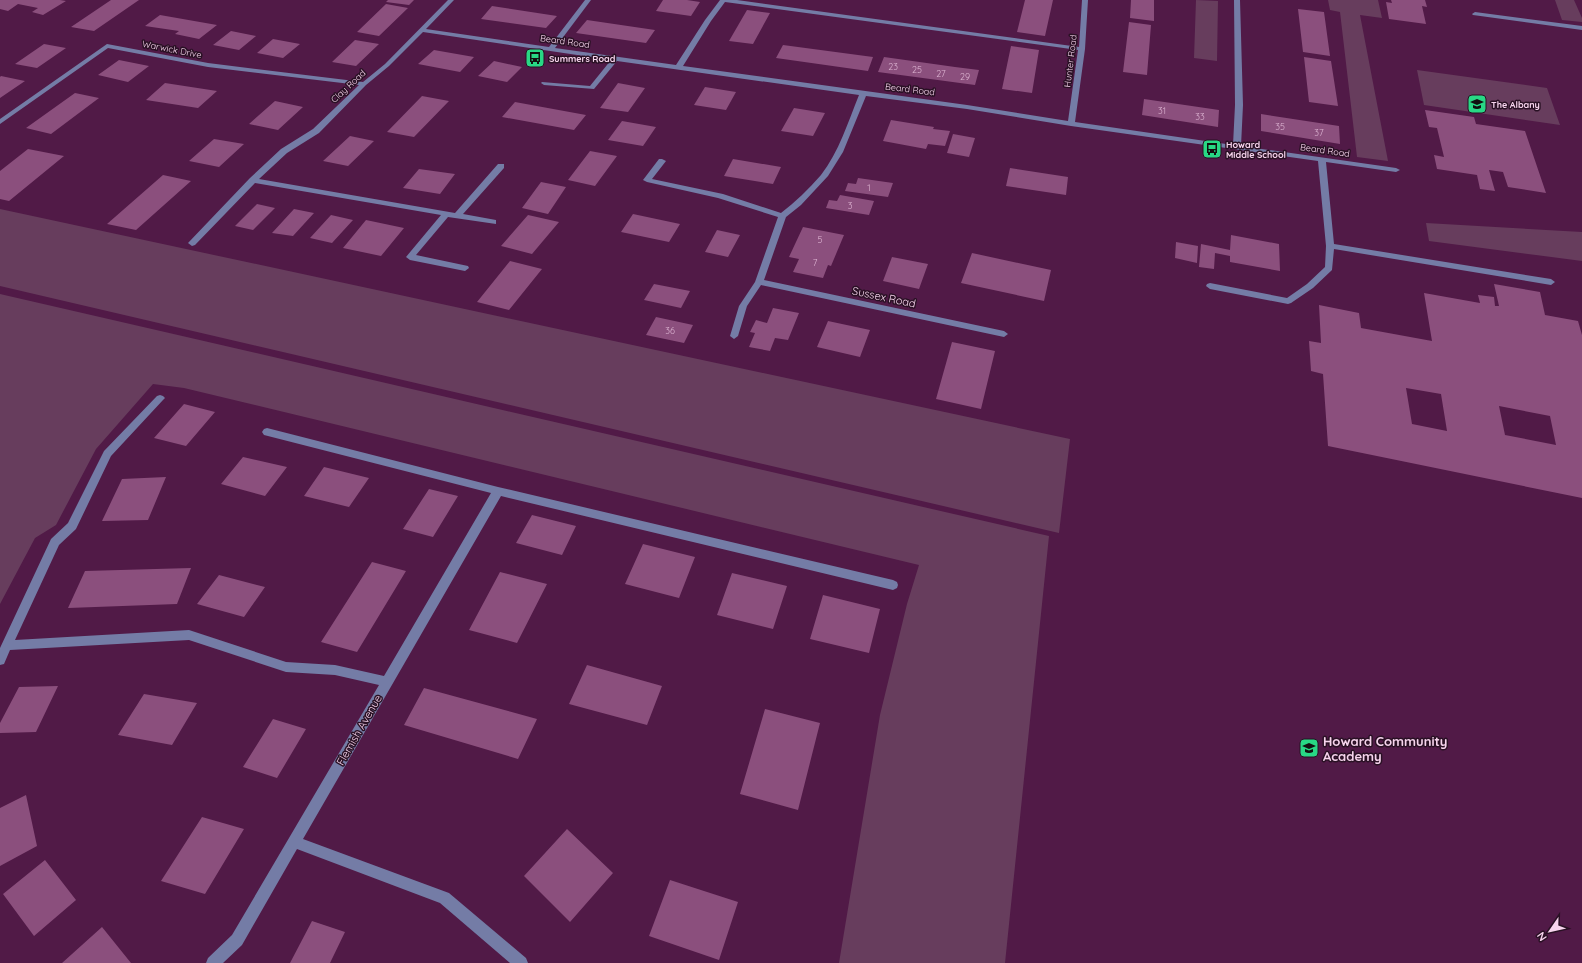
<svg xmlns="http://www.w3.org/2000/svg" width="1582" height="963" font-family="Quicksand,sans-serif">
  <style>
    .green { fill: #673d5d }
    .building { fill: #8b4f7d; fill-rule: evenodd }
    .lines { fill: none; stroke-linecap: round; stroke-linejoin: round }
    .minor { fill: #747ca6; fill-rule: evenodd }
    .labels { text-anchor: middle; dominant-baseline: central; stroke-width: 3; stroke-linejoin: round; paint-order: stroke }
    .far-street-label { font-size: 9px; fill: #f7d4ed; stroke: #291124 }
    .far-poi-label { font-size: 9px; font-weight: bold; fill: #f7d4ed; stroke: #291124; text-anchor: start }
    .number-label { font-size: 9px; fill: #dcb3d1 }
    .street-label { font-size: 11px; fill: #f7d4ed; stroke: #291124 }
    .near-poi-label { font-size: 13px; font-weight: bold; fill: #f7d4ed; stroke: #291124; text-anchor: start }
  </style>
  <rect width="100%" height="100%" fill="#511a47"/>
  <path class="green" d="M1196 0 1218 1 1217 61 1194 58Z
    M1328 0H1378L1382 18 1360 15 1388 161 1357 157 1340 12 1330 10Z
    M1555 0H1574L1582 18V22L1562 20Z
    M1417 70 1547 88 1560 125 1424 105Z
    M0 209 1070 439 1059 533 0 286Z
    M1426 223 1582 232V261L1429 241Z
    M0 294 1049 536 1005 963H839L880 715 907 604 919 565 184 388 153 384 96 449 56 525 35 538 0 604Z"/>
  <path class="building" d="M0 0H60L66 1 43 15 32 12 38 8 18 4 8 11 0 9Z
    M111 0H139L94 31 71 27Z
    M388 0H414L409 5 386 2Z
    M663 0H687L700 2 691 16 656 11Z
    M1025 0H1053L1045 36 1017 32Z
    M1131 0H1154V21L1130 18Z
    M1391 0H1425L1427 7 1422 6 1426 24 1389 19 1386 2 1392 3Z
    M386 4 408 8 379 36 357 32Z
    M492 6 557 16 546 28 481 19Z
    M1298 9 1324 12 1330 56 1303 52Z
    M747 10 770 13 753 44 729 41Z
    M160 15 217 25 199 39 175 34 179 31 145 26Z
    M587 20 655 30 646 43 576 33Z
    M1129 22 1151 25 1147 75 1123 72Z
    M231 31 256 36 239 50 213 45Z
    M273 39 300 44 283 58 257 53Z
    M355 40 379 44 356 66 332 62Z
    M44 44 66 48 37 68 15 64Z
    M783 45 873 57 868 71 776 58Z
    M1011 46 1039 50 1032 93 1002 89Z
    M434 50 474 57 460 72 418 64Z
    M884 57 955 67 979 70 975 85 878 72Z
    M1304 57 1331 61 1338 106 1309 102Z
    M119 60 149 66 128 82 98 75Z
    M494 61 522 67 507 82 478 76Z
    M1 76 25 81 0 98V77Z
    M165 83 217 91 198 108 146 100Z
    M618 83 645 88 628 112 600 108Z
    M705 87 736 92 726 110 694 105Z
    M75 93 99 98 51 134 26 128Z
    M422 96 449 101 414 137 387 132Z
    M1144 99 1219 110 1218 127 1142 115Z
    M275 101 303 107 278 130 249 124Z
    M515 102 586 115 574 130 502 117Z
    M794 108 825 113 813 136 781 131Z
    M1425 110 1474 117 1476 124 1525 131 1546 193 1508 187 1503 172 1489 170 1495 191 1480 189 1477 175 1437 169 1434 155 1444 157 1437 128 1429 127Z
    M1261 114 1339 126 1340 144 1261 131Z
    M891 120 934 127 933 129 950 131 945 146 928 144 926 149 883 141Z
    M622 121 656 127 643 146 608 140Z
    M953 134 975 138 969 157 947 153Z
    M350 136 374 141 348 166 323 161Z
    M214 139 244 144 219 167 189 161Z
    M28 149 64 156 9 201 0 199V171Z
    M590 151 617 156 595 186 568 180Z
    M733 159 781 167 773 184 724 176Z
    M1010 168 1068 177 1066 195 1006 186Z
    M419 169 455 174 440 194 403 188Z
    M163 175 191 181 136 230 107 224Z
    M858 178 893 183 888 197 845 191 848 183 856 184Z
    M541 182 566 187 548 214 522 208Z
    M840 195 874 201 869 215 826 208 829 200 837 201Z
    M257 204 275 208 253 230 235 226Z
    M294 209 314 213 293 236 272 233Z
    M633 214 680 224 669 242 621 232Z
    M331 215 353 220 332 243 310 238Z
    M528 215 559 222 532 254 501 246Z
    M366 220 404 228 381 256 343 248Z
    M803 227 844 235 831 266 828 265 823 278 793 272 799 259 789 257Z
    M717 230 740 235 728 257 705 252Z
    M1231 235 1279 244 1280 271 1230 262V256L1215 253 1214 269 1199 267 1201 244 1230 250Z
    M1176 242 1198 246 1197 263 1175 258Z
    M972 253 1051 270 1044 301 961 283Z
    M892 257 928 264 919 289 883 281Z
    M510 261 542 269 509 310 477 302Z
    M654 284 690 291 681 308 644 300Z
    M1494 284 1540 292 1545 315 1578 321 1582 335V498L1328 446 1323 374 1311 371 1309 341 1321 343 1319 305 1359 313 1361 328 1432 341 1424 293 1480 303 1478 295 1494 297 1495 306H1499ZM1406 388 1441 394 1447 431 1412 424ZM1499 406 1550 416 1556 445 1505 435Z
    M773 308 799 313 788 340 775 338 770 351 749 347 755 333 750 332 756 320 767 323Z
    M656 317 693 325 684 343 646 335Z
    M828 321 870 330 860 357 817 347Z
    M952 342 995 351 981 409 936 399Z
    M184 404 215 412 186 446 154 438Z
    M243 457 287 467 265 496 221 484Z
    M324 467 369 478 349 507 304 496Z
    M166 477 148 520 102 521 122 479Z
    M429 489 458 496 433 537 403 529Z
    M532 515 576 526 562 555 516 543Z
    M643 544 695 557 679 598 625 584Z
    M372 562 406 571 357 652 321 642Z
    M191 568 177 604 68 608 85 571Z
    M500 572 547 584 517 643 469 630Z
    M732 573 787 586 773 629 717 615Z
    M219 575 265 587 244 617 197 604Z
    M823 595 880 609 869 653 810 639Z
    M587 665 662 686 647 725 569 704Z
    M58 686 36 732 0 733V723L19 687Z
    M424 688 537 719 518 759 404 725Z
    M144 694 197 703 172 745 118 735Z
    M765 709 820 723 798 810 740 794Z
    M273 719 306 729 277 778 243 767Z
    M26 795 37 846 0 866V808Z
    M202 817 244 829 205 894 161 881Z
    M567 829 613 873 570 922 524 876Z
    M45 860 76 900 34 936 3 894Z
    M670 880 738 902 719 960 649 936Z
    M312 921 345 932 330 963H290Z
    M102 927 131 963H62Z"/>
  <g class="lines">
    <path class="minor" d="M448 0H454L426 29 549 47 585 0H591L555 48 676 65 705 20 720 0H737L1079 47 1082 0H1088L1085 49 1075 122 1233 145 1235 105 1234 0H1240L1243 105 1241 146 1396 168 1400 170 1396 172 1326 162 1334 244 1551 279 1555 282 1551 285 1334 249 1332 270 1313 288 1291 303 1288 304 1210 289 1206 286 1207 284 1210 283 1287 298 1307 284 1325 267 1326 246 1318 161 1071 126 967 109 866 96 843 152 828 176 801 205 786 217 764 280 1004 331 1008 334 1004 337 761 285 747 306 738 336 734 339 730 336 739 306 755 282 778 217 718 198 647 182 643 180 659 159H662L666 161 652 179 723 194 781 213C795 202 809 189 821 175 839 152 848 122 859 95L617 61 594 89 544 85 541 83 542 82 590 86 611 60 423 32 389 66 366 85 319 133 287 153 259 179 455 213 498 164H504V168L463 214 496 220V224L448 217 416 255 468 266 469 268 465 271 410 260 406 257 441 215 255 183 195 245 192 246 188 243 250 178 281 149 313 129 359 85 208 67 108 48 0 124V119L107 44 208 63 363 82 385 64ZM725 2 1078 50 1068 121 967 105 683 66 711 21Z
      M1475 12 1582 26V30L1473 15 1472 14Z
      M160 395 163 396 165 398 163 400 111 456 76 529 59 545 15 640 189 630 286 662 335 665 384 676 491 493 264 435 262 432 264 429 267 428 498 487 893 580 897 582 898 585 897 588 893 590 501 496 303 839 449 893 526 958 528 963H510L440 903 297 849 242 945 223 963H206L208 958 232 935 379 685 335 675 286 672 189 640 10 650 4 664 0 665V648L51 539 68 523 104 451 157 396Z"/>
  </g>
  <defs>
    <g id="bus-square" transform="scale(1)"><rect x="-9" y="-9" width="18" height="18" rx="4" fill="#28d885" stroke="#291124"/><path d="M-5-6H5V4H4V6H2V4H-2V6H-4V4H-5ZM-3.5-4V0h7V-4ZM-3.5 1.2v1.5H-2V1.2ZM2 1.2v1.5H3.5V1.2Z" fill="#111"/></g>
    <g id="school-square" transform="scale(1)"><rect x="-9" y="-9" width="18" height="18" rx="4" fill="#28d885" stroke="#291124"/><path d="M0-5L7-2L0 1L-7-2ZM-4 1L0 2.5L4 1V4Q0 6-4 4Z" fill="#111"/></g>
  </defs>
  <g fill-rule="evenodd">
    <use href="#bus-square" x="535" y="58"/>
    <use href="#school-square" x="1477" y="104"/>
    <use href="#bus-square" x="1212" y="149"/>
    <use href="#school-square" x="1309" y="748"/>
  </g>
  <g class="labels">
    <g class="far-street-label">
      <text transform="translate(565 41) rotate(8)">Beard Road</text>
      <text transform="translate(172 49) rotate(11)">Warwick Drive</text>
      <text transform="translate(1070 61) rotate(-83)">Hunter Road</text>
      <text transform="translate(348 86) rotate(-43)">Clay Road</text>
      <text transform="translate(910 89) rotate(7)">Beard Road</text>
      <text transform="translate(1325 150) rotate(8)">Beard Road</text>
    </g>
    <g class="far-poi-label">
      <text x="549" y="58">Summers Road</text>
      <text x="1491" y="104">The Albany</text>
      <text x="1226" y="144">Howard<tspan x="1226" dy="10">Middle School</tspan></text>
    </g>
    <g class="number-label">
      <text x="893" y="66">23</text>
      <text x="917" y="69">25</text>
      <text x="941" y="73">27</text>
      <text x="965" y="76">29</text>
      <text x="1162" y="110">31</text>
      <text x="1200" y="116">33</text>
      <text x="1280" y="126">35</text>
      <text x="1319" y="132">37</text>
      <text x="869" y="187">1</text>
      <text x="850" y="205">3</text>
      <text x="820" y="239">5</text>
      <text x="815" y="262">7</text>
      <text x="670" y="330">36</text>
    </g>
    <g class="street-label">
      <text transform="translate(884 297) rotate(12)">Sussex Road</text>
      <text transform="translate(359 730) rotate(-60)">Flemish Avenue</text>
    </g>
    <g class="near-poi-label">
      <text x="1323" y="741">Howard Community<tspan x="1323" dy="15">Academy</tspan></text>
    </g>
  </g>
  <g transform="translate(1550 931) rotate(236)" stroke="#291124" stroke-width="3" paint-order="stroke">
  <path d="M0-3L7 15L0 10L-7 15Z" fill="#f7d4ed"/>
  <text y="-6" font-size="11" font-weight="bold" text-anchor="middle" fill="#f7d4ed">N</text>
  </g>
</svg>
